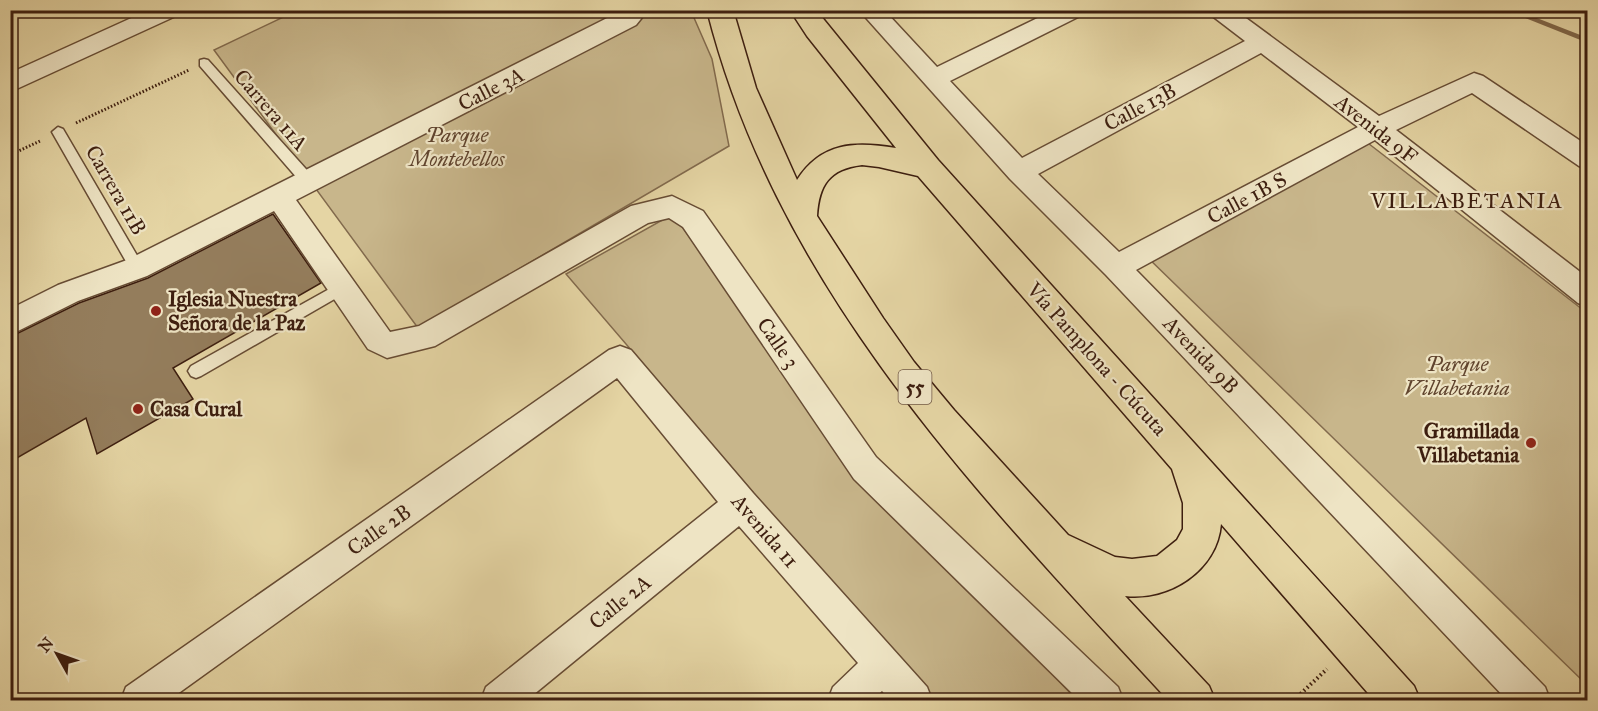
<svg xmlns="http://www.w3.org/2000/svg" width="1598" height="711" font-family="'IM FELL Great Primer',serif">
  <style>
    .green { fill: #c8b68b; stroke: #826a4d; stroke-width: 1.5 }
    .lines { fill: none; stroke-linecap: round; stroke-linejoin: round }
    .stream { fill: #80674a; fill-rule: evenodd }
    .building { fill: #947d5c; stroke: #3d1e0f; stroke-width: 1.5 }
    .lane-casing { stroke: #674c34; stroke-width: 3 }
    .street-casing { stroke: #674c34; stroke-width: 3 }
    .highway-casing { stroke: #3d1e0f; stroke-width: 3 }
    .path-far1 { stroke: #3d1e0f; stroke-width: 3; stroke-dasharray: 1.5 2; stroke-linecap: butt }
    .path { stroke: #3d1e0f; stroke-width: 4; stroke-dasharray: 1.5 3; stroke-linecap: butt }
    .lane { fill: #eee4c4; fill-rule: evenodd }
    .street { fill: #eee4c4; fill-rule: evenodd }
    .highway { fill: #e5d5a4; fill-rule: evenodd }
    .poi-dot { fill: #8f2418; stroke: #eee4c4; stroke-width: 2 }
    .labels { text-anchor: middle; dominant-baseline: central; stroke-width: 4.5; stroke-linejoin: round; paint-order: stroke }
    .shield { fill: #eee4c4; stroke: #725945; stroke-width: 1.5 }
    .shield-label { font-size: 20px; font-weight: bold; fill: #3d1e0f }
    .street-label { font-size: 21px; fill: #3d1e0f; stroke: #eee4c4 }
    .park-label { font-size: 21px; font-style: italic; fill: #60442e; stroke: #eee4c4 }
    .poi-label { font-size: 21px; font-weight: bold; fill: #3d1e0f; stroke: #eee4c4; text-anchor: start }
    .neighbourhood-label { font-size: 22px; letter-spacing: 1.5px; fill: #3d1e0f; stroke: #eee4c4 }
  </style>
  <rect width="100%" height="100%" fill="#e5d5a4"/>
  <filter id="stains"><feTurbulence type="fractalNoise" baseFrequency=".00333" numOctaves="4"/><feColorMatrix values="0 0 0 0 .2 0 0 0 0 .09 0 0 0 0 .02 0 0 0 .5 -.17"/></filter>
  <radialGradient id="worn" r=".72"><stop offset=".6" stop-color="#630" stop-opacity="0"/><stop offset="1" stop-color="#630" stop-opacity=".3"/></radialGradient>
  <path class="green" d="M296 11H691L712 59 729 146 418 328 214 50Z
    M1364 140 1587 313V685L1143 253Z
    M673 214 856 470 1077 700H931L566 274Z"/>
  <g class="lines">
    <path class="stream" d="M1505 10H1516L1588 38V43Z"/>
  </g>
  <path class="building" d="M273 214 321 283 173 368 193 399 97 454 86 418 10 462V337L79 303 148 278Z"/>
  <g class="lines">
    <g class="lane-casing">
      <path id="lane" d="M204 59 208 60 314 178 316 182 314 186H304L200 66V60Z
        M58 127 63 129 142 264 144 268 142 272H132L52 132Z
        M340 283 345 285 347 289 345 293 201 376 196 378 191 376 188 371 191 366Z"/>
    </g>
    <g class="street-casing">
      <path id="street" d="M149 10H181L178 15 10 92V73Z
        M623 10H648L636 25 296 200 390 332 419 326 631 206 672 196 703 211 876 457 1118 687 1123 700H1079L854 479 683 227 669 218 648 223 435 346 387 358 368 349 274 211 147 276 78 301 10 335V309L58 285 127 260Z
        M859 10H884L937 67 1054 10H1085L1082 15 950 81 1022 158 1245 41 1211 15 1208 10H1235L1379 116 1474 73 1483 76 1588 146V169L1579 166 1472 93 1396 130 1588 278V307L1578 303 1375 140 1136 270 1545 687 1550 700H1507L1106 275 1010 179ZM1261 53 1358 127 1119 252 1038 174Z
        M620 346 631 350 753 493 927 687 932 700H890L882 691 872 700H828L833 687 858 663 739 526 527 700H481L486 687 718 502 617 378 169 700H121L126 687 609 350Z"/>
    </g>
    <g class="highway-casing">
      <path id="highway" d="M707 10H733L756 88 797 180C821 142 855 141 896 148L807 36 790 10H816L938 160 1414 686 1420 700H1374L1221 524C1217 571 1169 601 1125 596L1209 686 1215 700H1168C978 494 778 290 707 10ZM862 165 879 167 918 176 1172 469 1183 503V529L1177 540 1157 556 1132 559 1115 557 1068 535 954 410 914 362 883 318 817 216C819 185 829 169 862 165Z"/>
    </g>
    <path class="path-far1" d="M76 123 189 70
      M10 155 40 141"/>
    <path class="path" d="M1294 700 1327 669"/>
    <use href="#lane" class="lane"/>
    <use href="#street" class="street"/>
    <use href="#highway" class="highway"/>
  </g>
  <g class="poi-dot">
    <circle cx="156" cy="311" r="6"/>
    <circle cx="138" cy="409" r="6"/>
    <circle cx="1531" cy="443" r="6"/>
  </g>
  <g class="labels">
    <rect class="shield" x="898.5" y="370" width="33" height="34" rx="4.5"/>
    <g class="shield-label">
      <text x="915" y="387">55</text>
    </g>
    <g class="street-label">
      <text transform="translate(491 89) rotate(-27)">Calle 3A</text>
      <text transform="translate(1140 107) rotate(-28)">Calle 13B</text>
      <text transform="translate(271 110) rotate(49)">Carrera 11A</text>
      <text transform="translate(1376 129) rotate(38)">Avenida 9F</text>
      <text transform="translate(116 190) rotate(60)">Carrera 11B</text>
      <text transform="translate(1247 198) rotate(-28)">Calle 1B S</text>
      <text transform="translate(778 343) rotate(55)">Calle 3</text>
      <text transform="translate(1201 355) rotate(46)">Avenida 9B</text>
      <text transform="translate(1097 359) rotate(48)">Vía Pamplona - Cúcuta</text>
      <text transform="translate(379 530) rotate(-35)">Calle 2B</text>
      <text transform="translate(765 531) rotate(49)">Avenida 11</text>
      <text transform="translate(620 602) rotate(-39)">Calle 2A</text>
    </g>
    <g class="park-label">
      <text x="457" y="135">Parque<tspan x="457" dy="24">Montebellos</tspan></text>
      <text x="1457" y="364">Parque<tspan x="1457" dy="24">Villabetania</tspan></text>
    </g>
    <g class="poi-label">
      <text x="168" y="299">Iglesia Nuestra<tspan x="168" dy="24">Señora de la Paz</tspan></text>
      <text x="150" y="409">Casa Cural</text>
      <text x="1519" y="431" text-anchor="end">Gramillada<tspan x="1519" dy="24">Villabetania</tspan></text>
    </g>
    <g class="neighbourhood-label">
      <text x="1467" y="200">VILLABETANIA</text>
    </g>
  </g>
  <rect width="1598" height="711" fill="none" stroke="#e5d5a4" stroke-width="36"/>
  <rect x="12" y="12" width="1574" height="687" fill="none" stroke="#3d1e0f" stroke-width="3"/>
  <rect x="18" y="18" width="1562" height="675" fill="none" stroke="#3d1e0f" stroke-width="1.5"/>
  <g transform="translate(57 654) rotate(310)" stroke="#eee4c4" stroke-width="4.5" paint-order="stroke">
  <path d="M0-4.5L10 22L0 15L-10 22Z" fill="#3d1e0f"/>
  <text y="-9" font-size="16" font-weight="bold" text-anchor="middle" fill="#3d1e0f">N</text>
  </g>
  <rect width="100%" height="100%" filter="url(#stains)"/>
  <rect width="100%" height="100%" fill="url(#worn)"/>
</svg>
